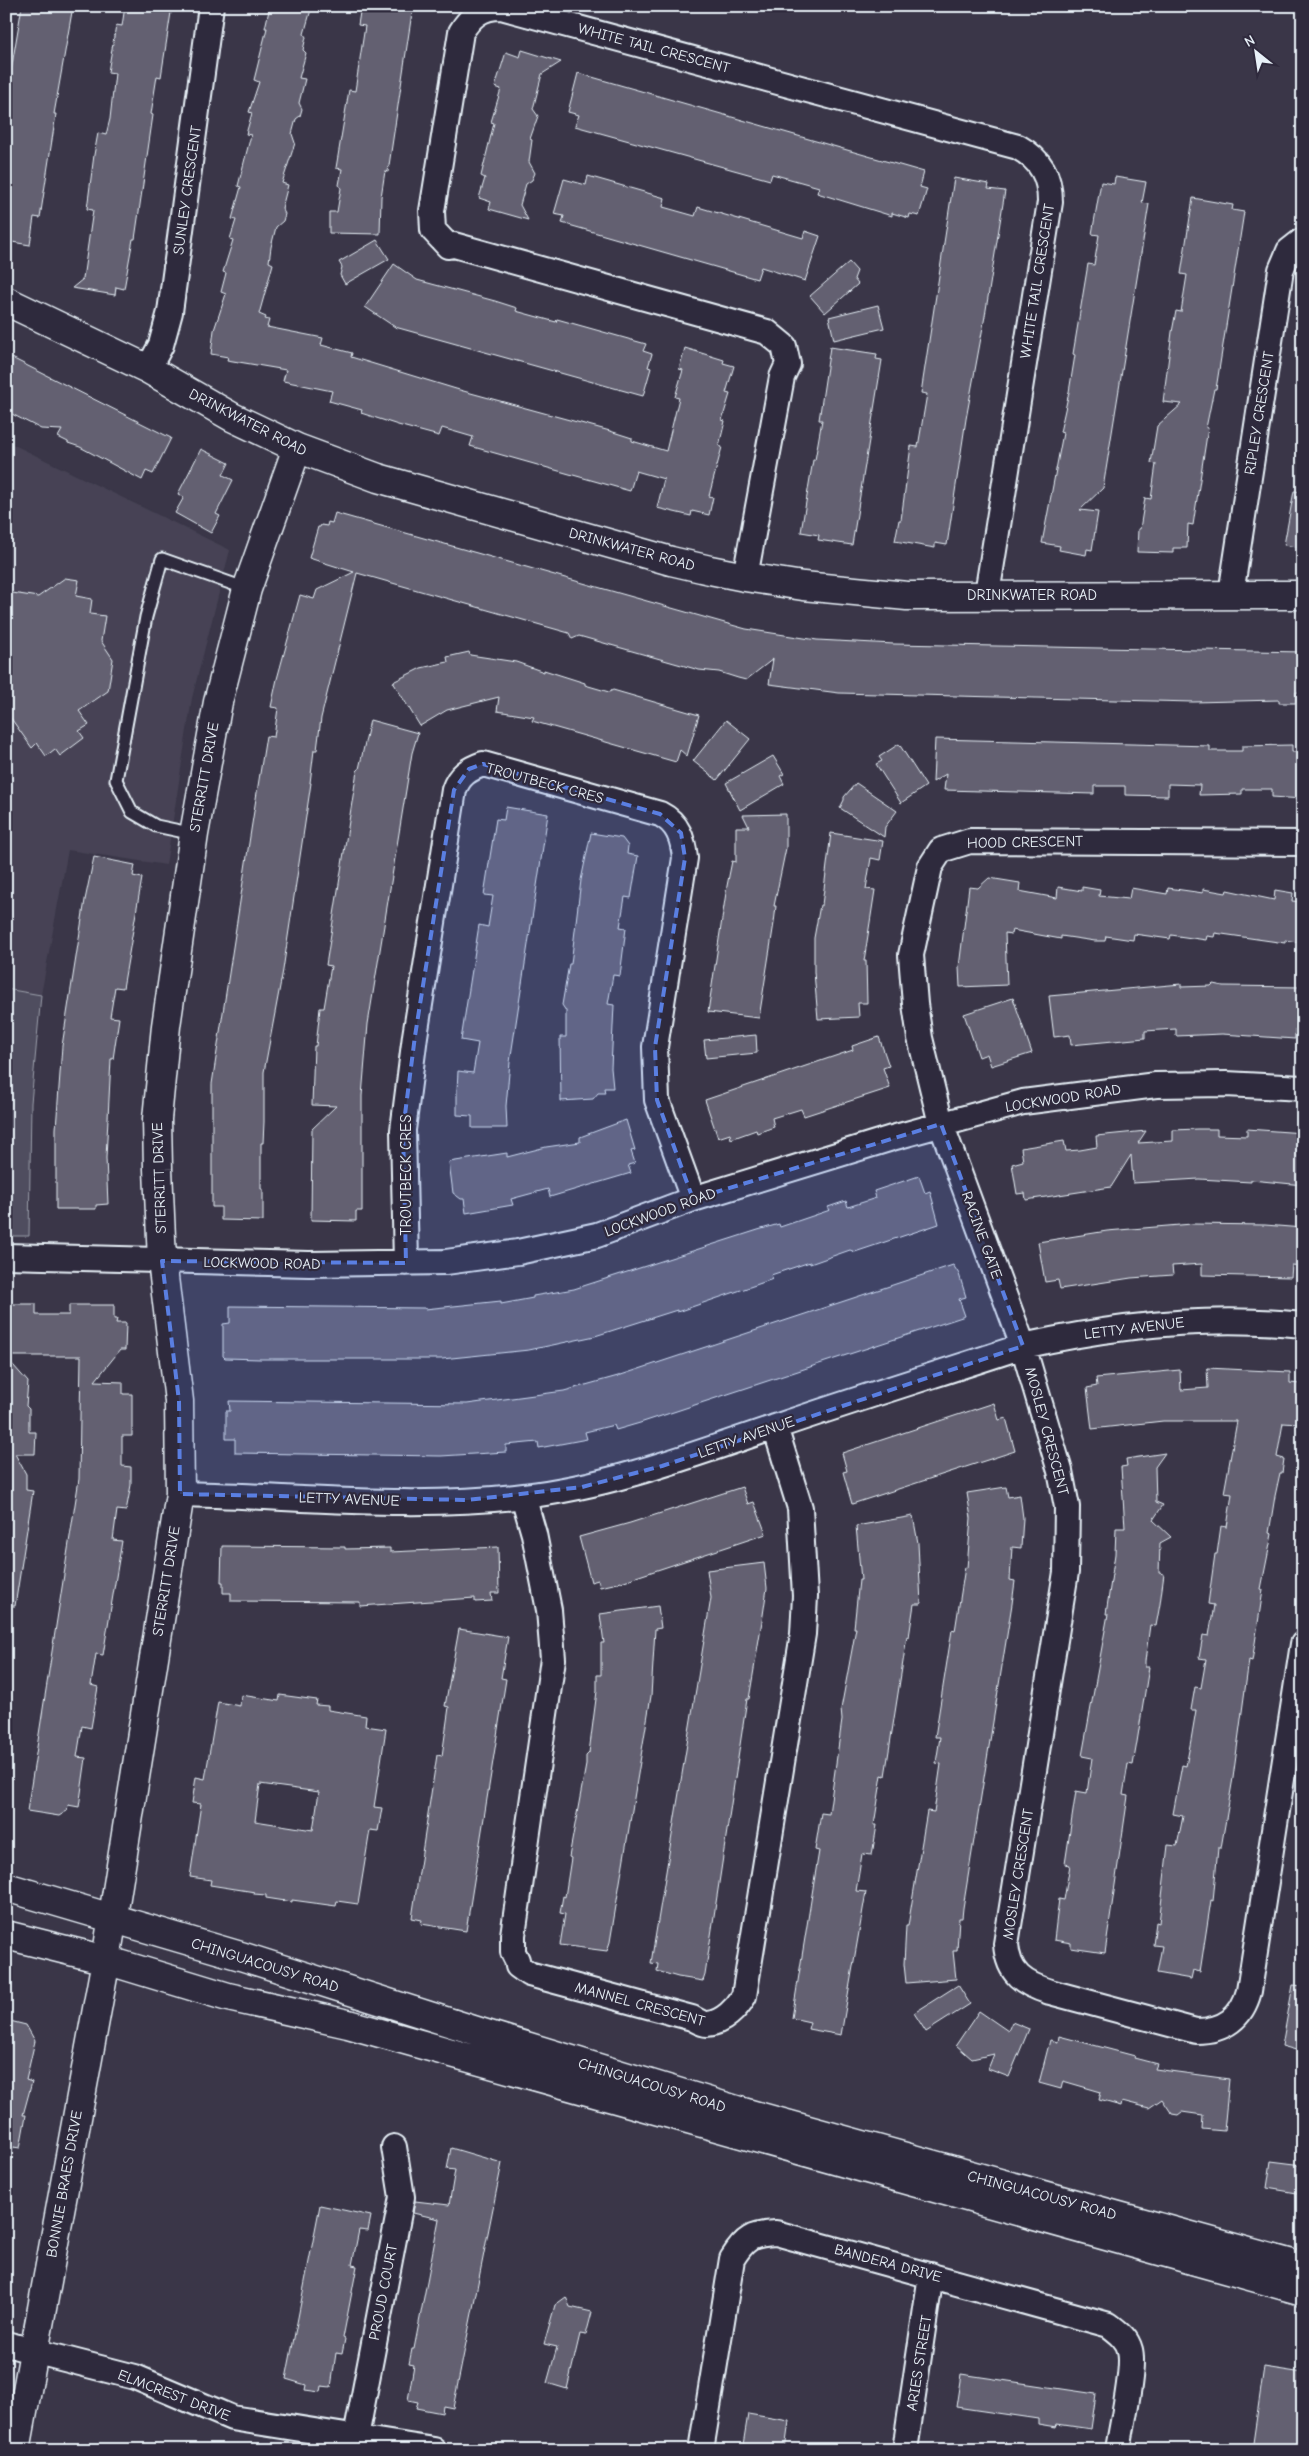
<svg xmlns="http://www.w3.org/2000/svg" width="1309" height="2456" font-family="'Comic Neue',sans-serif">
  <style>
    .built { fill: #464354 }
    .green { fill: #504e5f; stroke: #9ca0ac }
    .building { fill: #636171; stroke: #e8f1f8; fill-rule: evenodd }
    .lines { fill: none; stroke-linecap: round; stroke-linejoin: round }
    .lane-casing { stroke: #e8f1f8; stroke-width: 15 }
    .street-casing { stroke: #e8f1f8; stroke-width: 28 }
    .secondary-casing { stroke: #e8f1f8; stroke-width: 31 }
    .lane { stroke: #2f2a3d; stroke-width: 11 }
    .street { stroke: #2f2a3d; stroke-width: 24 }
    .secondary { stroke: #2f2a3d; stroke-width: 28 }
    .marked { fill: #5a7fe2; fill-opacity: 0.2; stroke: #5a7fe2; stroke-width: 4; stroke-dasharray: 10 6; stroke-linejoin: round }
    .labels { text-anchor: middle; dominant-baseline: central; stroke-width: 4.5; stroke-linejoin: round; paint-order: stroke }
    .street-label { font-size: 15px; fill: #e8f1f8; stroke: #2f2a3d }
  </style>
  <rect width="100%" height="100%" fill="#3a3648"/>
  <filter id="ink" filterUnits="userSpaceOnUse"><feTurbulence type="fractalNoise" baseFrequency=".02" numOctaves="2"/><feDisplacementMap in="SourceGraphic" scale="10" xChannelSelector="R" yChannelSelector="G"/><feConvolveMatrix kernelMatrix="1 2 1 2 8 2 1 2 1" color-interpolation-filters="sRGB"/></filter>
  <g filter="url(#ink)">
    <path class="built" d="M6 441 230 550 192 698 166 865 68 850 41 995 6 989Z"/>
    <path class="green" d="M6 989 41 995 31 1103 29 1236H6Z"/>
    <path class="building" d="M22 6H73L54 114H56L40 218 34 217 30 245 6 241V100Z
      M125 6H172L161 77 157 76 151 114 153 115 135 239H133L124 289 116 287 115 295 72 288 83 279 93 210 87 209 94 155 98 133 106 135 110 119 115 73 108 72 116 25 122 26Z
      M270 6H312L304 34 306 37 303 50 306 53 299 78 305 79 299 103 302 109 300 116 296 119 292 134 295 143 282 183 288 185 282 208 285 214 283 221 276 227 271 247 269 262 273 264 259 314 266 317 265 319 269 320 267 327 323 338 321 345 352 353 351 357 456 389 610 431 632 438V441L666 451 679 398 675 397 683 370 679 369 685 348 724 360 723 363 734 366 726 393 730 394 722 420 725 421 719 446 722 447 709 496 713 497 709 515 692 511 691 516 657 508 664 479 636 471 630 491 470 446 473 437 442 428 439 436 398 425 361 413 362 410 329 401 332 391 283 381 286 370 227 360 228 357 211 354 214 330 226 294 221 292 226 273 223 272 233 240 230 239 236 220 232 219 241 187 238 186 251 135 246 134 252 113 249 112 259 82 254 80 267 28H265Z
      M361 6H413L388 172 385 171 381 197 380 234 329 233V212H337L341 188 339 185 342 169 336 168 349 90 355 91 365 26 358 25Z
      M522 50 561 62 542 74 533 109 538 116 530 139 532 140 529 162 535 173 532 180 526 184 520 205 528 220 489 209 491 202 479 198 485 178 481 176 494 123 491 122 501 89 495 87 506 52 520 57Z
      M578 73 924 172 920 187 927 189 919 216 910 214 909 218 892 213V216L817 193 819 187 772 174 770 180 575 126 579 115 568 112Z
      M588 176 665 198 663 207 695 216 698 207 803 238 805 231 820 236 805 281 761 267 757 279 562 223 564 216 554 214 564 179 586 185Z
      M1115 177 1146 182 1142 203 1149 204 1103 488 1080 510 1098 512 1092 550 1087 549 1086 555 1059 550 1060 546 1042 543 1063 433 1060 432 1069 392 1075 355 1073 354 1088 264 1094 265 1099 235 1092 234 1101 182 1114 184Z
      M954 178 989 184 988 189 1005 191 985 316 966 419 947 545 935 543V548L895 541 899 520H901L911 446 918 447 927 394 921 393Z
      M1193 198 1233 205 1232 210 1244 212 1233 282 1216 389H1214L1206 428H1208L1193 525 1188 524 1187 548H1173V553L1137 552 1138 529H1140L1145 498 1151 499 1156 464 1151 463 1157 426 1182 404 1163 402 1172 332 1176 311 1181 312 1187 275 1181 274Z
      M377 240 389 259 345 284 340 275 342 267 339 262Z
      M849 262 857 271 854 279 858 284 825 313 810 296Z
      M394 264 417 280 495 301 517 308 516 311 556 322 557 319 646 344 643 351 652 354 648 367 651 368 643 396 395 327 365 307Z
      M878 305 884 328 834 340 829 317Z
      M830 347 877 354 876 359 882 360 852 545 818 540 819 535 801 532 813 460H815L822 420H819Z
      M6 355 171 438 153 474 146 471 142 480 80 447 68 443V442L58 437 62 430 41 429 6 411Z
      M201 449 229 463 223 475 233 480 216 514 220 516 211 533 175 513 184 497 178 494Z
      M1294 491 1303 492V548L1284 545Z
      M335 513 746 629 817 640 894 644 1303 652V693L1296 692V703H1279V700L1193 702 839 693 769 684 773 659 746 680 738 678 719 672 699 670 579 636 572 639 569 633 357 573 321 718 317 750H314L310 783H311L283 970 264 1072V1122L263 1143H261V1189H263V1221L221 1220V1207H212V1084L251 830 266 736 274 737 278 708 271 707 277 679 300 595 314 599 317 590 354 572 309 558 318 527H320L321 525 327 526 328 522 332 523Z
      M65 578 79 580 76 596 92 599 90 614 105 616 101 641 113 659 108 691 79 711 89 725 79 731 84 738 60 756 55 749 46 756 37 743 32 748 10 717H6V592L38 597Z
      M469 652 470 655 516 662 544 672V670L585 683V685L609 692 613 690 699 715 687 756 680 750 676 762 532 721 534 717 497 711 499 697 447 710 420 726 393 682 421 668 448 662 447 657Z
      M370 720 418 733 412 753 368 1024 362 1096V1211H356V1221L311 1220 312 1129 336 1106 312 1105 314 1046H316L320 1008H324L331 966 326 965 357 771 359 769Z
      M726 720 750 739 717 780 693 761Z
      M935 739 1210 746V751H1242V746L1292 745V752H1303V799L1272 797V789H1242V794L1199 795 1200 785 1168 784V796L1125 795V786H1094V794L944 790 946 774 933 782Z
      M899 744 926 786 901 803 876 764 882 761 879 757Z
      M773 756 784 774 780 776 784 784 740 810 726 783Z
      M856 783 897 811 885 827 884 837 840 808 844 800V797Z
      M506 807 548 814 510 1062 506 1106 507 1128H472V1116L457 1115V1090L458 1071 473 1073 478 1043 461 1040 479 925 488 927 493 896 484 895 496 819 504 820Z
      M786 814V848L774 906H776L774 923 759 1018 708 1012 727 886 732 861 736 862V827H749L743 815Z
      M591 833 622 838 628 846 627 854 638 856 631 898 625 897 620 927 626 928 620 976 613 975 608 1004 614 1005 611 1068 613 1088H604L605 1093H598L593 1099 561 1101 560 1037H566V1011L562 1005 569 964H571L581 880Z
      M831 833 883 841 880 860 871 858 866 889 875 890 864 961H866L867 1003H858L859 1017 818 1019 814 972V938L820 905H822Z
      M94 857 135 865 133 876 142 878 123 988 115 987 110 1017 119 1018 113 1059H111L106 1158 108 1204 96 1205V1209H56V1129L62 1046 85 900Z
      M989 878 1020 883 1019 891 1057 898 1058 887 1082 891V887L1100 890 1099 896 1129 899 1131 888 1167 894 1168 888 1203 893V889L1226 893 1227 890 1274 900 1275 890 1293 893 1292 901 1303 902V943L1285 940V943L1215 933 1214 937 1207 936 1206 940 1171 935 1170 939 1134 934 1133 940 1106 936 1105 941H1095L1061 936V939L1012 930 1011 934 1005 933 1007 985 960 987 959 967 969 887 978 888Z
      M1181 984V987L1211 986 1213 984 1223 986 1303 987V1020H1300V1030L1295 1029V1039L1222 1034 1176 1036V1029L1145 1031V1038L1071 1045 1070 1035 1054 1037 1049 996Z
      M1013 998 1032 1053 991 1066 987 1054 979 1057 964 1014Z
      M756 1035 757 1053 706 1058 704 1040Z
      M879 1037 889 1066 883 1068 890 1088 804 1116 801 1109 772 1118 774 1127 757 1133 756 1130 731 1139 730 1134 718 1138 705 1100 853 1050 852 1046Z
      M626 1120 635 1150 631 1151 635 1163 628 1165 631 1173 550 1197 548 1189 511 1199 513 1205 466 1213 464 1199H461L453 1193 449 1162 507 1153V1157L546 1147 580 1142V1137Z
      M1197 1129H1217V1135L1247 1136V1129L1303 1133V1185L1251 1180V1182L1199 1179 1133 1183 1131 1155 1111 1187 1026 1200 1025 1193 1017 1194 1012 1164 1023 1161 1021 1148 1064 1141 1066 1151 1080 1150 1097 1147 1096 1136 1146 1131 1138 1143 1173 1141V1130Z
      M919 1176 925 1193 930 1191 939 1224 855 1252 850 1250 810 1264V1262L771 1275 773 1279 677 1312V1310L595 1336 529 1350 442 1359H260L225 1358 223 1356V1324L230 1323V1306L425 1308V1309L501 1301V1304L533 1298V1296L574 1289 758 1230 779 1224 780 1227 830 1210 828 1207 846 1201 848 1207 876 1198 874 1191Z
      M1192 1224 1265 1225 1303 1228V1266L1292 1265 1291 1277 1202 1275V1264L1172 1266 1173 1275 1131 1278 1060 1289 1058 1280 1045 1282 1038 1242 1107 1231Z
      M953 1265 959 1274 966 1297 959 1299 965 1316 640 1423 616 1430 614 1425 585 1432 587 1439 539 1448 538 1442 506 1445V1452L441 1456 235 1453V1439H226V1411H230L229 1401 467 1404 564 1391 618 1376Z
      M6 1304H36V1315H69V1305H114V1319H117L116 1323H126L125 1350H120L95 1381 123 1382V1394H132V1436H122V1466L131 1467V1485L126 1511 117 1510 113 1540 122 1541 103 1655 96 1654 91 1685 98 1687 91 1728 82 1726 77 1757 86 1758 79 1807 68 1805 67 1811 59 1816 27 1811 79 1479 81 1356H6Z
      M6 1357 28 1382 26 1406 29 1409V1432H36L35 1454H15L26 1474V1490L33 1491 15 1606H6Z
      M1207 1368 1290 1372V1383L1301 1384 1299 1424 1283 1423 1277 1457 1284 1459 1282 1473H1280L1275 1496 1269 1533 1272 1534 1261 1589 1263 1590 1255 1643 1252 1661 1249 1660 1233 1778 1221 1848H1218L1213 1901 1211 1900 1200 1972 1193 1970 1191 1979 1157 1973 1162 1946 1153 1945 1156 1922 1159 1923 1168 1845 1177 1846 1183 1816 1173 1814 1182 1765 1186 1766 1191 1740 1196 1710H1191L1195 1687 1201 1688 1206 1659 1199 1658 1203 1635 1209 1636 1214 1605 1208 1604 1215 1554H1217L1221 1526 1227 1527 1232 1494 1224 1493 1237 1421H1163L1092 1429 1087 1388 1097 1386 1096 1378 1180 1370 1181 1390 1208 1388Z
      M994 1403 999 1420 1006 1418 1015 1451 852 1504 843 1472 847 1471 842 1453Z
      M1165 1453 1155 1467 1156 1502 1163 1505 1153 1520 1171 1537 1160 1543 1159 1573 1164 1574 1160 1604 1156 1626 1150 1625 1145 1661V1667H1149L1137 1742 1133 1765 1128 1764 1123 1795 1128 1796 1105 1953 1071 1948V1943L1054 1940 1057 1915 1059 1899 1064 1900 1070 1865 1065 1864 1076 1791 1087 1793 1092 1758 1082 1756 1108 1614H1106L1115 1554 1116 1528H1125L1121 1467 1127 1466 1126 1459Z
      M742 1487 748 1504 754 1502 766 1534 618 1583 600 1587 598 1580 591 1582 579 1537 630 1523Z
      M1006 1487 1008 1497 1020 1495 1023 1518 1021 1548 1012 1547 1010 1580 1015 1581 1012 1604 963 1908 962 1918H959L957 1951H953L956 1979 906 1983 904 1964 906 1926H908L927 1811 934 1812 941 1764 936 1763 940 1737H935L952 1630 955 1631 965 1567 967 1568 971 1518 967 1493Z
      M913 1516 918 1543 921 1604H914L909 1637 907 1636 885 1776 882 1775 874 1825H877L872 1855 862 1854 856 1891 866 1892 841 2035 808 2029 810 2022 792 2018 819 1851 815 1850 821 1813 829 1814 842 1720 841 1709 856 1628H854L859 1580H861L856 1526Z
      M222 1546 345 1547V1549L390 1548V1552L498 1547 499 1593H491L492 1601 475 1602V1598L360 1606V1602L231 1601V1593H223V1582H221Z
      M764 1563 767 1588 763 1615 749 1699H747L705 1975 703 1981 678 1977 657 1971 658 1964 651 1963 711 1598 707 1570Z
      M658 1606 661 1628 655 1629 651 1696 610 1942 607 1951 560 1945 565 1914 560 1913 563 1896 565 1897 571 1858 569 1857 586 1765V1756L589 1753 597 1691V1675H601V1643H604L600 1614Z
      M459 1629 508 1637 501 1678 506 1679 466 1931 421 1924 422 1920 412 1918 437 1755 442 1756 449 1707 445 1706Z
      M241 1695 279 1701 280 1695 317 1700 316 1705 328 1706V1710L366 1716 365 1726 386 1729 374 1807 382 1808 378 1831 370 1830 358 1904 337 1901 336 1906 292 1900V1902L266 1898V1895L254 1894 255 1892 210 1885 211 1880 190 1877 201 1804 192 1803 196 1777 205 1779 218 1702 240 1706ZM260 1784 319 1792 313 1830 255 1821Z
      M958 1985 970 2004 926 2032 914 2013Z
      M1293 1985 1303 1986V2052L1282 2046Z
      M979 2011 1008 2031 1012 2022 1029 2029 1009 2077 988 2069 994 2054 972 2059 956 2045Z
      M6 2020 26 2025 35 2041 26 2080 32 2082 23 2115H26L20 2148 13 2147 11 2156H6Z
      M1059 2036 1135 2056 1134 2058 1157 2064 1155 2069 1229 2079 1224 2131 1202 2129 1203 2115 1182 2112 1178 2115 1172 2114 1162 2099 1149 2108 1122 2101 1121 2106 1099 2100 1101 2092 1063 2081 1061 2089 1039 2083 1050 2040 1058 2042Z
      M451 2148 502 2163 453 2408 443 2406 442 2413 416 2408 418 2402 408 2400 414 2365 409 2364 412 2349H414L439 2219 413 2213 415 2201 449 2205 455 2170 447 2169Z
      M1271 2161 1303 2165V2194L1267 2188Z
      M320 2205 371 2216 368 2231 359 2230 352 2265 357 2266 343 2338 345 2339 342 2354 336 2353 331 2387 321 2386 320 2392 305 2390 306 2385 286 2379Z
      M566 2297 570 2307 592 2312 586 2335 580 2334 567 2389 547 2383 557 2347 544 2344 555 2305Z
      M1264 2367 1303 2373 1300 2411H1303V2450H1252Z
      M961 2374 1096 2394 1091 2429 1057 2424 1056 2427 1038 2424V2419L956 2407Z
      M748 2414 789 2421 785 2450H745L746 2445H743Z"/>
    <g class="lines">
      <g class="lane-casing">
        <path id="lane" d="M194 834 156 826 132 812 116 780 146 617 162 559 247 589"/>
      </g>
      <g class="street-casing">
        <path id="street" d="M148 369 161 345 170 312 211 6
          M745 577 782 377 788 364 784 346 767 332 454 245 448 246 433 230 432 211 461 32C471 16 481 7 501 7L1018 147C1041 160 1050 176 1050 202L987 594
          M1231 594 1281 270 1289 251 1303 240
          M1303 843 970 841 941 850 930 867 911 955 915 1004 920 1038 941 1124 1023 1346 1060 1471 1067 1507 1066 1572 1006 1944C1008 1974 1024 1984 1050 1992L1196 2031C1224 2031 1242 2018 1249 1991L1303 1644
          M6 1256 309 1264 446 1262 518 1252 597 1235 693 1199 892 1138 1023 1102 1156 1085 1226 1084 1303 1088
          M406 1263 403 1130 415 1036 454 790C459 775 469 769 483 764L660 814C678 823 683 839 685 858L655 1047 657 1100 693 1199
          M180 1494C294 1496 410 1510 524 1496 611 1486 692 1455 775 1427 857 1399 941 1373 1023 1346 1116 1325 1208 1315 1303 1325
          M523 1496 534 1534 549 1610 553 1659 513 1935V1952L517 1960 518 1966 529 1974 692 2018C696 2020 702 2024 707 2024 723 2023 737 2008 744 1996L803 1634 805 1596 800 1508 775 1427
          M6 2344 135 2377 232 2418 434 2450
          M356 2437 402 2197 394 2147
          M701 2450 732 2259C745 2238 752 2234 776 2233L1109 2325C1118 2332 1127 2338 1130 2350 1135 2369 1121 2428 1118 2450
          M905 2450 931 2275"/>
      </g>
      <g class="secondary-casing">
        <path id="secondary" d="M6 301 148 369 232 417 297 448 378 478 671 561 710 570 745 577 803 586 907 596 1303 595
          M6 1887 244 1957 483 2033 743 2112 1303 2267
          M6 1935 106 1960 228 1997 348 2024 1303 2291
          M16 2450 106 1960 180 1494 179 1401 162 1261 158 1169 157 1119 166 1026 194 834 218 702 247 589 297 448"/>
      </g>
      <use href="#lane" class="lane"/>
      <use href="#street" class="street"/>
      <use href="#secondary" class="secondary"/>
    </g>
  </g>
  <path class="marked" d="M483 764 660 814 681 833 685 858 655 1047 657 1100 693 1199 941 1124 1023 1346 662 1466 582 1487 467 1500 180 1494 179 1401 162 1261 406 1263 403 1130 415 1036 454 790 469 769Z"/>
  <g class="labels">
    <g class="street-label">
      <text transform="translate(654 48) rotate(15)">WHITE TAIL CRESCENT</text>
      <text transform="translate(187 190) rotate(-82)">SUNLEY CRESCENT</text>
      <text transform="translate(1037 281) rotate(-81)">WHITE TAIL CRESCENT</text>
      <text transform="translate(1259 413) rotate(-81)">RIPLEY CRESCENT</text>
      <text transform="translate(248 422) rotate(27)">DRINKWATER ROAD</text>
      <text transform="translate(632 549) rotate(15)">DRINKWATER ROAD</text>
      <text x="1032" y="595">DRINKWATER ROAD</text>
      <text transform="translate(204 777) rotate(-80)">STERRITT DRIVE</text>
      <text transform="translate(545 783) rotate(15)">TROUTBECK CRES</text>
      <text transform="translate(1025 842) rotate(-1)">HOOD CRESCENT</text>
      <text transform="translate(1063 1098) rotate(-9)">LOCKWOOD ROAD</text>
      <text transform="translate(406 1175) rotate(-90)">TROUTBECK CRES</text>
      <text transform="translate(159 1178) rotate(-92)">STERRITT DRIVE</text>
      <text transform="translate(660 1212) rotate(-20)">LOCKWOOD ROAD</text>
      <text transform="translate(982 1235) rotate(70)">RACINE GATE</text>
      <text transform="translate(262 1263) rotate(1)">LOCKWOOD ROAD</text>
      <text transform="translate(1134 1328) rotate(-7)">LETTY AVENUE</text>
      <text transform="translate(1047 1431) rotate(75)">MOSLEY CRESCENT</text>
      <text transform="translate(746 1437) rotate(-19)">LETTY AVENUE</text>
      <text transform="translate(349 1499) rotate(2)">LETTY AVENUE</text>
      <text transform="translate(166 1581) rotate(-81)">STERRITT DRIVE</text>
      <text transform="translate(1018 1874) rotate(-81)">MOSLEY CRESCENT</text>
      <text transform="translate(265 1965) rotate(17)">CHINGUACOUSY ROAD</text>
      <text transform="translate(640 2004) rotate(15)">MANNEL CRESCENT</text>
      <text transform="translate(652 2085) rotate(17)">CHINGUACOUSY ROAD</text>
      <text transform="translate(64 2184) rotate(-80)">BONNIE BRAES DRIVE</text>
      <text transform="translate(1042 2195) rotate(15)">CHINGUACOUSY ROAD</text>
      <text transform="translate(888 2263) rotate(15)">BANDERA DRIVE</text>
      <text transform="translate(383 2292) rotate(-79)">PROUD COURT</text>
      <text transform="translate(919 2363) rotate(-81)">ARIES STREET</text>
      <text transform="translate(174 2395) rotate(21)">ELMCREST DRIVE</text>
    </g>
  </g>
  <rect width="1309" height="2456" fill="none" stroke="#2f2a3d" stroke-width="25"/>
  <rect x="12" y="12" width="1284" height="2431" fill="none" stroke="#e8f1f8" stroke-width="2" filter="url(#ink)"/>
  <g transform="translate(1256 52) rotate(330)" stroke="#2f2a3d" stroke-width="4" paint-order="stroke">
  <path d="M0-4L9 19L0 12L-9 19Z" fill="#e8f1f8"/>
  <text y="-8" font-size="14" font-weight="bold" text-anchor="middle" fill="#e8f1f8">N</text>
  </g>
</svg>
